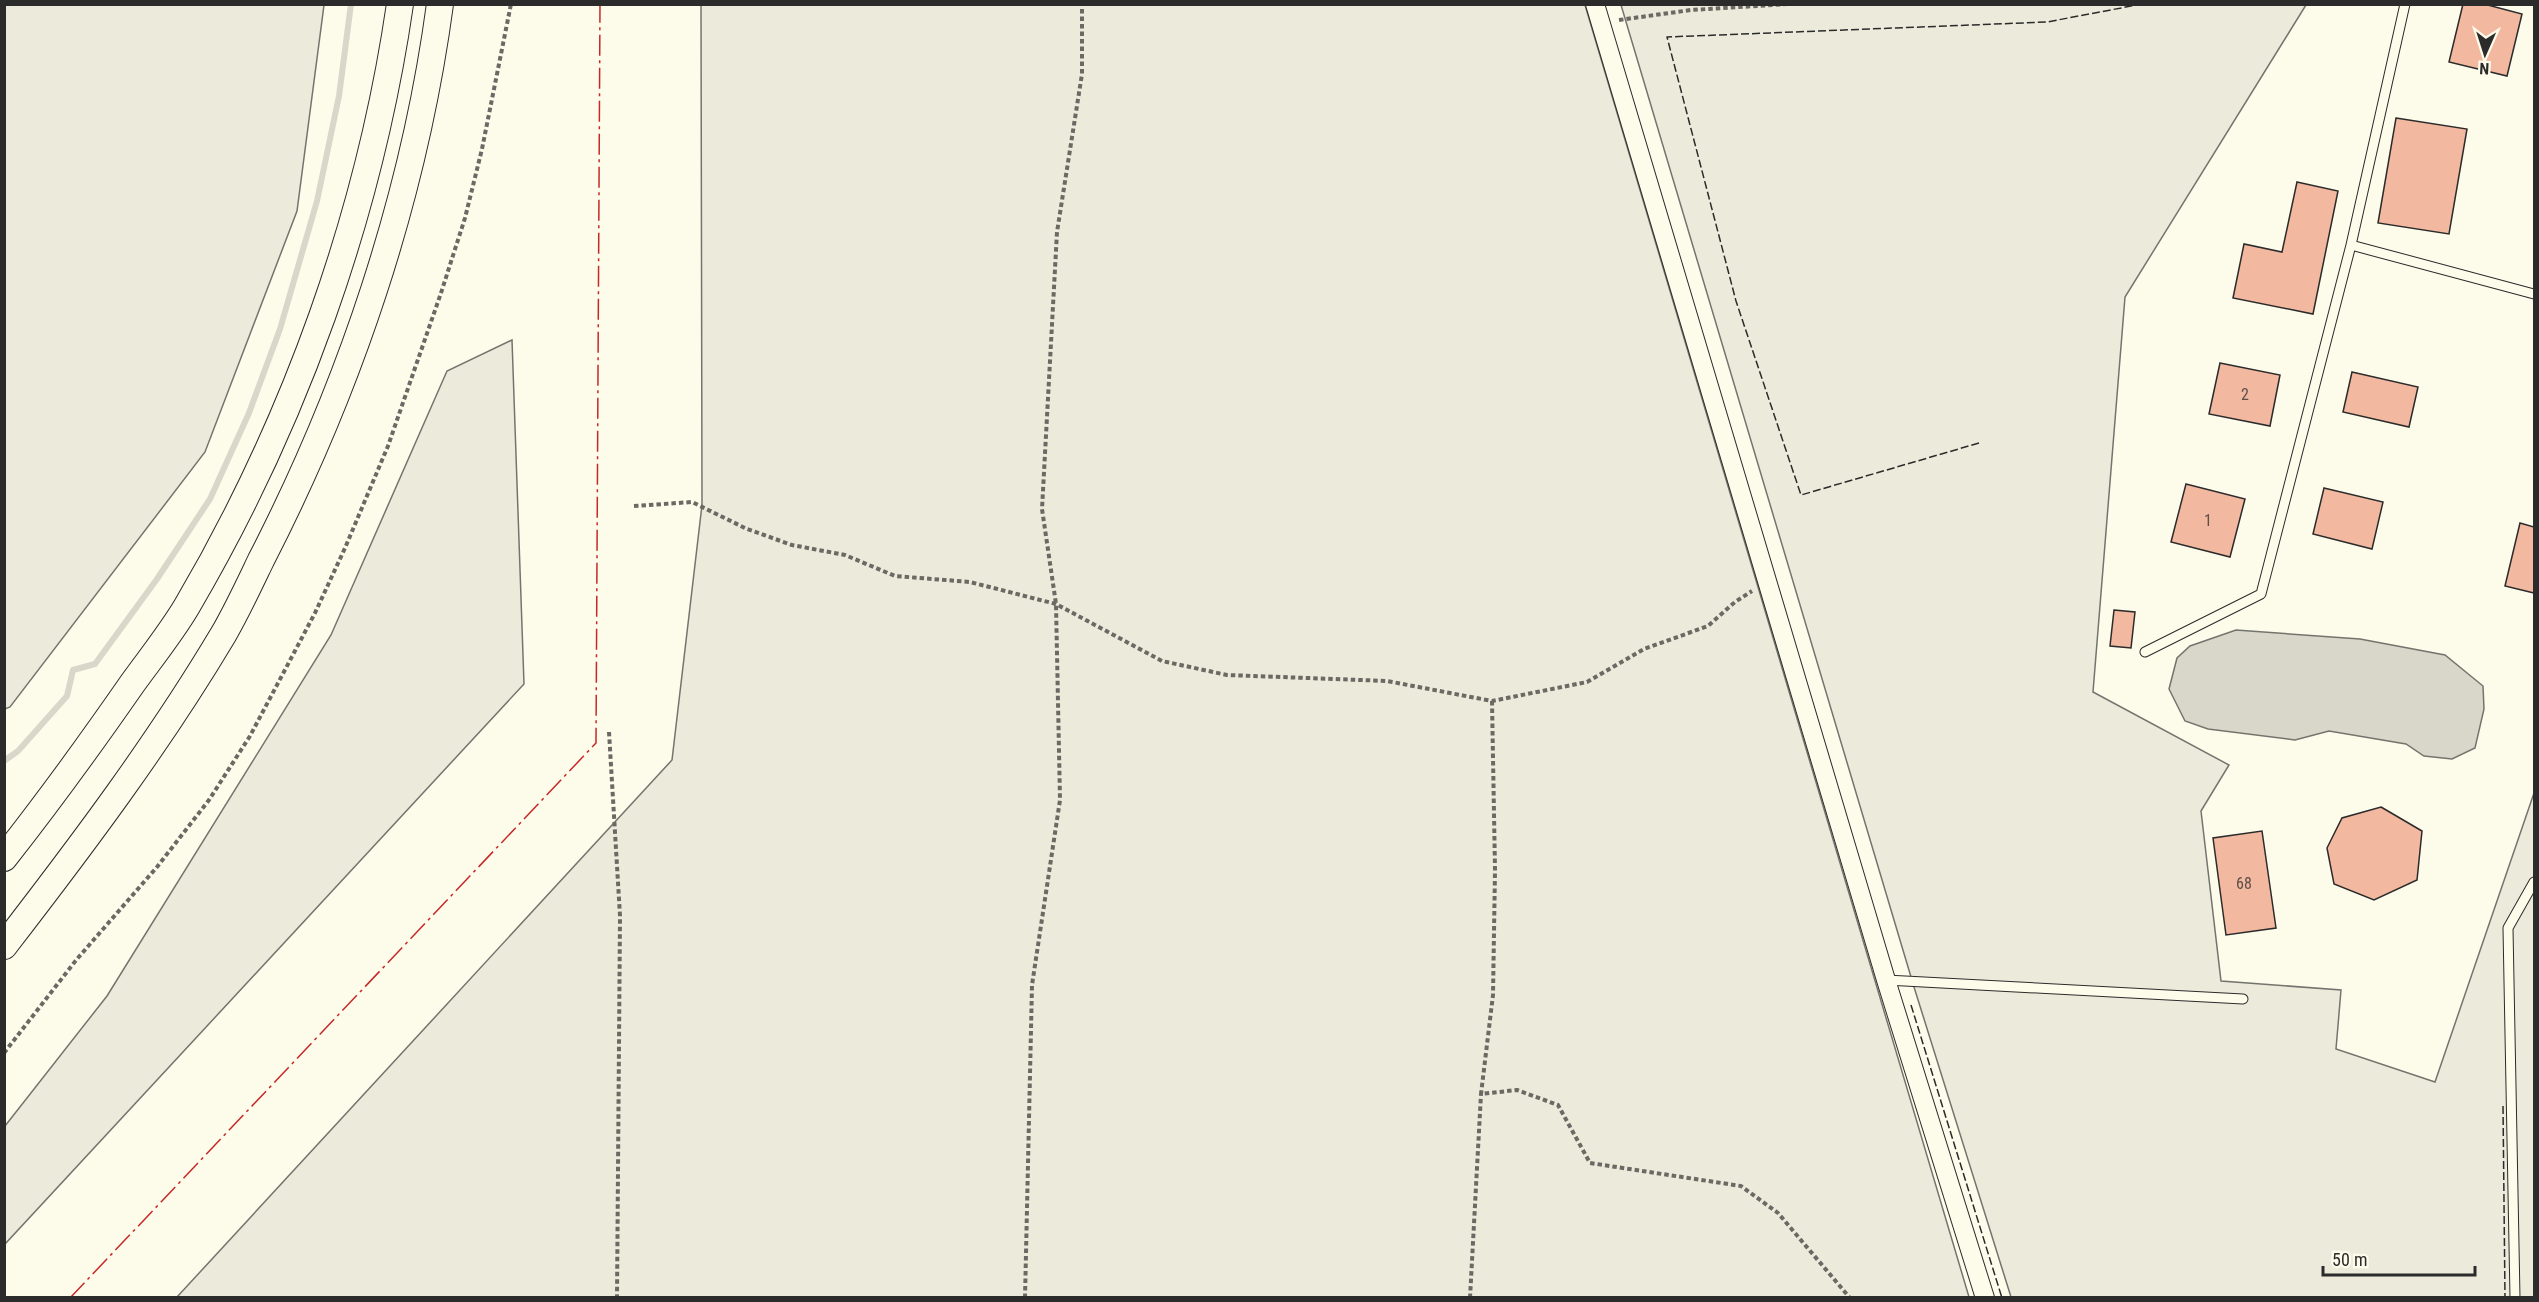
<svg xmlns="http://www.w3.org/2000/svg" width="2539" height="1302" font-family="'Roboto Condensed',sans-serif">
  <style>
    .green { fill: #ecebdb; stroke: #74746e; stroke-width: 1.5 }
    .water { fill: #d8d7c9; stroke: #74746e; stroke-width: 1.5 }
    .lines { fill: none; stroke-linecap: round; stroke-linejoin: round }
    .stream { stroke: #d8d7c9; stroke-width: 6 }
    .building { fill: #f2b8a0; stroke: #2b2b2b; stroke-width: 1.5 }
    .lane-casing { stroke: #2b2b2b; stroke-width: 11 }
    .street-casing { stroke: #2b2b2b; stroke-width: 20 }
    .secondary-casing { stroke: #2b2b2b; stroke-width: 28 }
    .path { stroke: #6a6964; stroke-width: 4; stroke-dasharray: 4.5 3; stroke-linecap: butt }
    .lane { stroke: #fdfbea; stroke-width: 9 }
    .street { stroke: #fdfbea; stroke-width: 18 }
    .secondary { stroke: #fdfbea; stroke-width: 26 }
    .fence { stroke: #2b2b2b; stroke-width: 1.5; stroke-dasharray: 8 3; stroke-linecap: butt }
    .power { stroke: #c62828; stroke-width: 1.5; stroke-dasharray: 21 4.5 3 4.5; stroke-linecap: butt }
    .labels { text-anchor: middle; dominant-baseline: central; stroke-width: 4.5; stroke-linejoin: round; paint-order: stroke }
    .number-label { font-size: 16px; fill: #5d4e48 }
  </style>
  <rect width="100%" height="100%" fill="#fdfbea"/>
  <path class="green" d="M4 5H324L297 211 205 452 10 707 5 709Z
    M701 5H1585L1969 1297H177L672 760 702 505Z
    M1621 5H2306L2125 297 2093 692 2229 765 2201 811 2221 981 2341 990 2336 1049 2435 1082 2534 793V1297H2011L1914 987Z
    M512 340 524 684 5 1244V1126L107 996 331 635 447 371Z"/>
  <path class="water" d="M2236 630 2360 639 2445 655 2483 686 2484 709 2475 748 2452 759 2424 756 2406 744 2329 731 2295 740 2208 729 2185 721 2169 689 2177 658 2190 646Z"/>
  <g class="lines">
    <path class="stream" d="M4 761 18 751 67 696 73 670 95 664 157 579 210 499 249 413 280 329 317 201 339 96 351 4"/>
  </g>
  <path class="building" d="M2463 4H2484L2522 14 2507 76 2449 62Z
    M2396 118 2467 129 2449 234 2378 223Z
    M2297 182 2338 191 2313 314 2233 298 2244 244 2282 252Z
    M2220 363 2280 375 2270 426 2209 414Z
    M2352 372 2418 387 2409 427 2343 412Z
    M2186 484 2245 499 2230 557 2171 542Z
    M2324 488 2383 502 2372 549 2313 534Z
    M2520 523 2534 527V593L2505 586Z
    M2114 610 2135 612 2131 648 2110 646Z
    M2381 807 2422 831 2417 880 2374 900 2334 884 2327 848 2342 818Z
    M2262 831 2276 928 2226 935 2213 838Z"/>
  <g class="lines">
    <g class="lane-casing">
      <path id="lane" d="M2351 245 2534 294
        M2145 652 2261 594 2351 245 2405 4
        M1886 980 2243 999
        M2515 1298 2508 928 2534 882"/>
    </g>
    <g class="street-casing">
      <path id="street" d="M1595 4 1886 980 1985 1298"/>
    </g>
    <g class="secondary-casing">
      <path id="secondary" d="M4 858C49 801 91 743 132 684 150 659 171 633 187 606 295 422 369 216 400 4
        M4 946C82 845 158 744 223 635 237 611 249 585 261 560 350 387 414 197 440 4"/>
    </g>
    <path class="path" d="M1619 20 1691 10 1789 4
      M634 506 692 502 747 529 792 545 845 555 895 576 970 582 1056 604 1162 661 1227 675 1387 681 1492 701 1587 682 1644 649 1708 626 1735 602 1752 591
      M1492 701 1495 870 1493 995 1481 1094 1517 1090 1558 1105 1590 1163 1741 1186 1778 1213 1850 1298
      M609 732 620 916 617 1298
      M4 1053 77 959 157 867 209 800 250 736 315 613 345 548 388 446 441 293 465 218 482 149 511 4
      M1025 1298 1032 985 1060 800 1056 604 1042 509 1057 232 1082 74V4
      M1470 1298 1481 1094"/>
    <use href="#lane" class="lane"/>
    <use href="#street" class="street"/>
    <use href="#secondary" class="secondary"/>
    <path class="fence" d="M1979 443 1801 495 1736 301 1667 37 2047 22 2142 4
      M1911 1005 2002 1298
      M2503 1106 2505 1298"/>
    <path class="power" d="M70 1298 596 743 600 4"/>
  </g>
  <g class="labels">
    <g class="number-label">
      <text x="2245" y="394">2</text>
      <text x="2208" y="520">1</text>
      <text x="2244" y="883">68</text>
    </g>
  </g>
  <rect width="2539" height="1302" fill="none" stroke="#2b2b2b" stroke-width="12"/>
  <g transform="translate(2485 54) rotate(183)" stroke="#fdfbea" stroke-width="4.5" paint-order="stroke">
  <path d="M0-4.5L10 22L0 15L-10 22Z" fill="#2b2b2b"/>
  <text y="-9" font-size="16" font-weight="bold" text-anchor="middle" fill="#2b2b2b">N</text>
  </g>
  <path d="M2323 1266v9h152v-9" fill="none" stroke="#2b2b2b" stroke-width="3"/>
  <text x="2332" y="1266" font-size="18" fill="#2b2b2b" stroke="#fdfbea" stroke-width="4.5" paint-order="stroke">50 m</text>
</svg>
